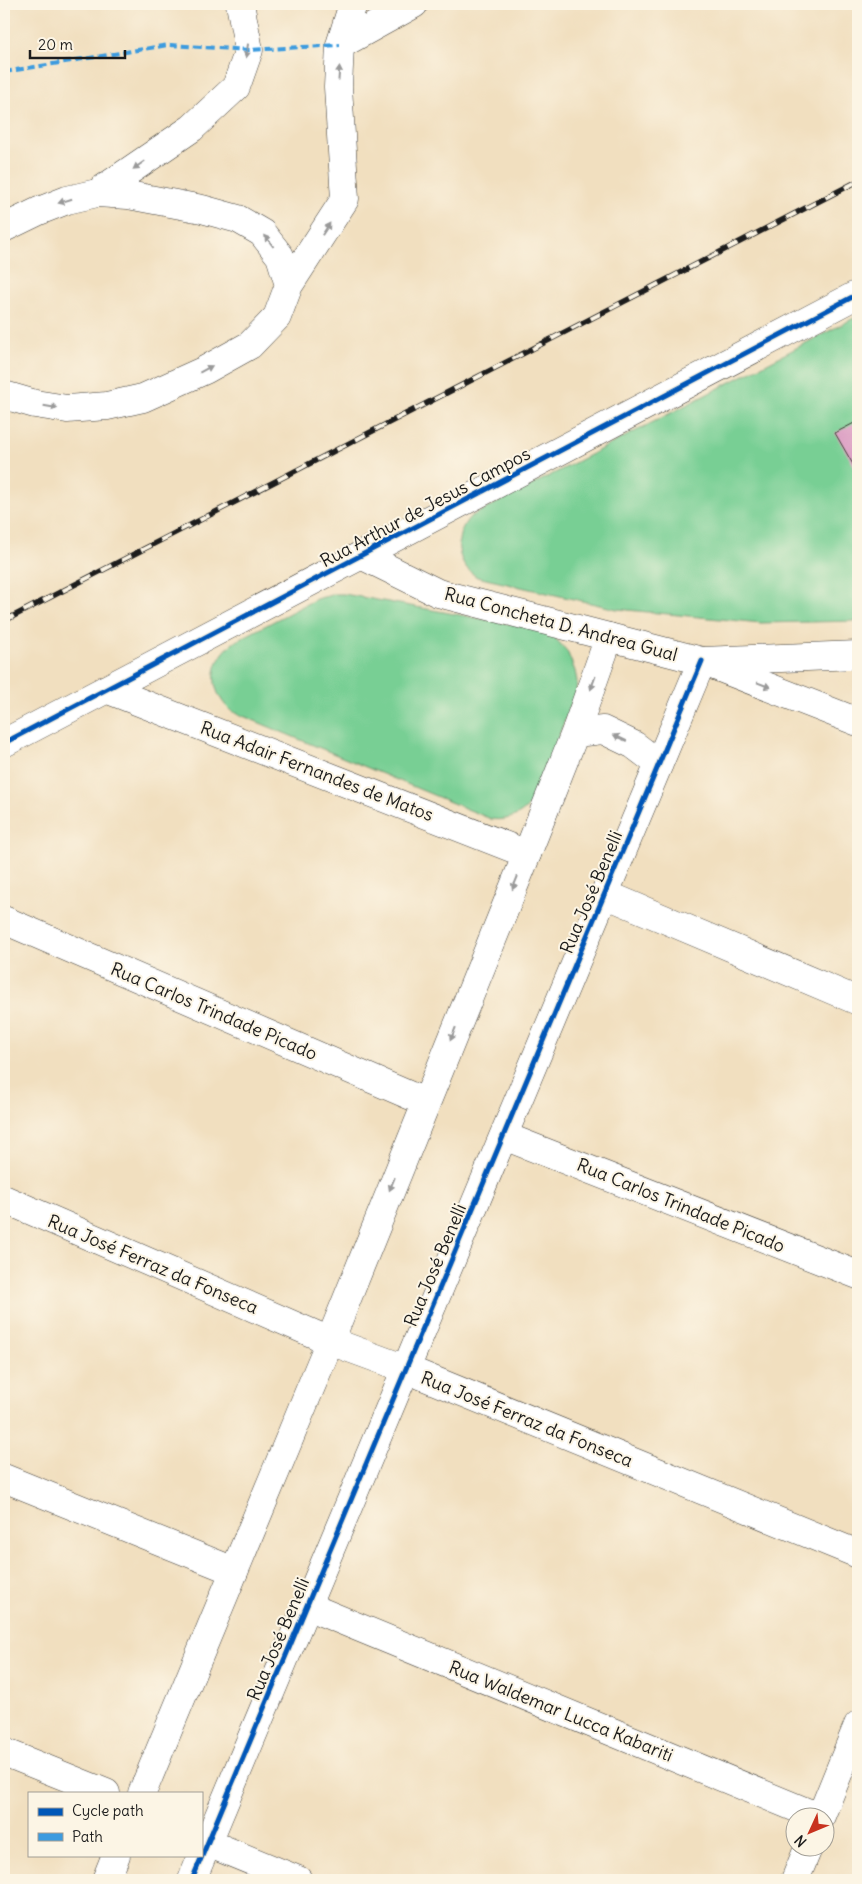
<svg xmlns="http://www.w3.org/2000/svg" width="862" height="1884" font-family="Delius,sans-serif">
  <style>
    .green { fill: #78cf94; stroke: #4a7658 }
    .building { fill: #db9dc3 }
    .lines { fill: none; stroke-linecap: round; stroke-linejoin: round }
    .street-casing { stroke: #3c3934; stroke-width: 29 }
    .secondary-casing { stroke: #3c3934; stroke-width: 29 }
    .street { stroke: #fff; stroke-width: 28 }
    .secondary { stroke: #fff; stroke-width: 28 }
    .rail-casing { stroke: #1c1c1c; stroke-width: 5.5 }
    .rail { stroke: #fcf5e5; stroke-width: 4; stroke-dasharray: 11; stroke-linecap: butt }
    .quiet { stroke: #3c9bdf; stroke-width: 4; stroke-dasharray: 8 4; stroke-linecap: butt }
    .cycleway-casing { stroke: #fcf5e5; stroke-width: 8 }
    .cycleway { stroke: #0057b8; stroke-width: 5 }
    .oneway { fill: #999 }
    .labels { text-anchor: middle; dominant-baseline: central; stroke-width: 4; stroke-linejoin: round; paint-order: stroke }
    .street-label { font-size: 18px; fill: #1c1c1c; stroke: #fcf5e5 }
  </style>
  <rect width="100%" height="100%" fill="#fcf5e5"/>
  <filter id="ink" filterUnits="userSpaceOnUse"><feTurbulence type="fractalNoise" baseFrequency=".02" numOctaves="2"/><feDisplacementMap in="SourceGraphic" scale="10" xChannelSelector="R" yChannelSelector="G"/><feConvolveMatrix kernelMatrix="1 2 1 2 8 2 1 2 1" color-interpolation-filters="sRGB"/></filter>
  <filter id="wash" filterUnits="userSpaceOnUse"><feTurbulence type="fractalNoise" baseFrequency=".0096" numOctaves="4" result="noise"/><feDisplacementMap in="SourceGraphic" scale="20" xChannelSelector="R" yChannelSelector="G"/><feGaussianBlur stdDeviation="1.12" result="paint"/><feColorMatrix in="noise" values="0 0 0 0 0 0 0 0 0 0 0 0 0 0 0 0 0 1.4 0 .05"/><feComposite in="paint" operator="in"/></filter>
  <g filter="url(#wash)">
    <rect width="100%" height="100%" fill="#f1dfbf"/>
    <path class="green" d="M858 316V621L761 623 617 609 477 577C455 563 453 536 470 517Z
      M335 594H344L543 630 553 636 567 651 575 671 577 681 576 692 536 795C527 813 510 822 491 819L231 711C207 689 210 659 236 641L316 599Z"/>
    <g id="blocks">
      <path class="building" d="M858 421V473L835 433Z"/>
    </g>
  </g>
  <g filter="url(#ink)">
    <use href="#blocks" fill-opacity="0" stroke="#3c3934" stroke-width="1"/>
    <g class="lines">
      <g class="street-casing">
        <path id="street" d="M340 45 414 4
          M97 193 192 128 236 87 249 50 240 4
          M4 228 39 211 67 200 97 193 128 195 202 209 238 219 262 233 280 256 289 285
          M4 395 35 404 67 409 107 406 143 398 205 370 250 345 277 317 289 285 345 199 338 87 340 45 353 4
          M361 555 438 593 609 637
          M702 661 858 722
          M106 689 527 854
          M4 743 858 294
          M605 894 858 1001
          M4 920 425 1102
          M504 1136 858 1275
          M4 1199 330 1341 406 1369 858 1554
          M4 1478 234 1571
          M307 1606 816 1816
          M4 1752 106 1793
          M821 1816 858 1725
          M208 1843 298 1880
          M795 1880 809 1846"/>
      </g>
      <g class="secondary-casing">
        <path id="secondary" d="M575 733 603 730 634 745 659 764
          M142 1793 330 1341 527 854 575 733 609 637 702 661 858 655
          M106 1880 116 1855
          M192 1880 702 661"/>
      </g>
      <use href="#street" class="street"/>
      <use href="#secondary" class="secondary"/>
      <g class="rail-casing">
        <path id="rail" d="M4 621 858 181"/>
      </g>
      <use href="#rail" class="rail"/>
      <path class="quiet" d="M4 72 168 45 249 50 340 45"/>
      <g class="cycleway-casing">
        <path id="cycleway" d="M4 743 858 294
          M192 1880 702 661"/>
      </g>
      <use href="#cycleway" class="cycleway"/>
    </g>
    <defs><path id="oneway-solid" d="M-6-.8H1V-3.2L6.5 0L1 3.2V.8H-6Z" transform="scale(1.25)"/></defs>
    <g class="oneway">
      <use href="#oneway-solid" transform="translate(247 51) rotate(98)"/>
      <use href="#oneway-solid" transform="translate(339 73) rotate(-86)"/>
      <use href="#oneway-solid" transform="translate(139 165) rotate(145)"/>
      <use href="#oneway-solid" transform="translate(65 201) rotate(162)"/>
      <use href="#oneway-solid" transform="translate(326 229) rotate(-57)"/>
      <use href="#oneway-solid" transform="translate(269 241) rotate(-127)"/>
      <use href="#oneway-solid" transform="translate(206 369) rotate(-28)"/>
      <use href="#oneway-solid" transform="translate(51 407) rotate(10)"/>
      <use href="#oneway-solid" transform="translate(593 683) rotate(110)"/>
      <use href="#oneway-solid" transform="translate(764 685) rotate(21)"/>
      <use href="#oneway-solid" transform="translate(620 738) rotate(-155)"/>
      <use href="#oneway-solid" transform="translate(515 883) rotate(112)"/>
      <use href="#oneway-solid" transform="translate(453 1034) rotate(112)"/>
      <use href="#oneway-solid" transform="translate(392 1184) rotate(112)"/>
    </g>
  </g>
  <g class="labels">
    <g class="street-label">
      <text transform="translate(425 507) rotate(-28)">Rua Arthur de Jesus Campos</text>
      <text transform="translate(561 624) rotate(15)">Rua Concheta D. Andrea Gual</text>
      <text transform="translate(317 771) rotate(21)">Rua Adair Fernandes de Matos</text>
      <text transform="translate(591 892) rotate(-67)">Rua José Benelli</text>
      <text transform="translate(214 1011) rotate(23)">Rua Carlos Trindade Picado</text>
      <text transform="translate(681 1205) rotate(22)">Rua Carlos Trindade Picado</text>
      <text transform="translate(153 1264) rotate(23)">Rua José Ferraz da Fonseca</text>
      <text transform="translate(435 1265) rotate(-67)">Rua José Benelli</text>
      <text transform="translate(527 1419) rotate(22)">Rua José Ferraz da Fonseca</text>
      <text transform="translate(278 1639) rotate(-67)">Rua José Benelli</text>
      <text transform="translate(561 1711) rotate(22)">Rua Waldemar Lucca Kabariti</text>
    </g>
  </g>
  <rect width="862" height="1884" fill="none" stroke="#fcf5e5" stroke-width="20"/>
  <rect x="28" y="1792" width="175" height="65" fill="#fcf5e5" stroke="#a29e95"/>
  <rect x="38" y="1808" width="25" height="8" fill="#0057b8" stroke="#a29e95"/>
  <text x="72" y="1816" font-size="15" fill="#1c1c1c">Cycle path</text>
  <rect x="38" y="1833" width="25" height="8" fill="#3c9bdf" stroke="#a29e95"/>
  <text x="72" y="1842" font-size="15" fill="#1c1c1c">Path</text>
  <g transform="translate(810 1832) rotate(226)"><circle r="24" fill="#fcf5e5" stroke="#a29e95"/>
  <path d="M0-4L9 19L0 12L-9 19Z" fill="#c8321e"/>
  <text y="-8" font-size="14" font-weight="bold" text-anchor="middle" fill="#1c1c1c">N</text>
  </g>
  <path d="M30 50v8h95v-8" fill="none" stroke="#1c1c1c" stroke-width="2.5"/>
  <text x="38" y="50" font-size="15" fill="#1c1c1c" stroke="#fcf5e5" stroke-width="4" paint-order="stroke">20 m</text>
</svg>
